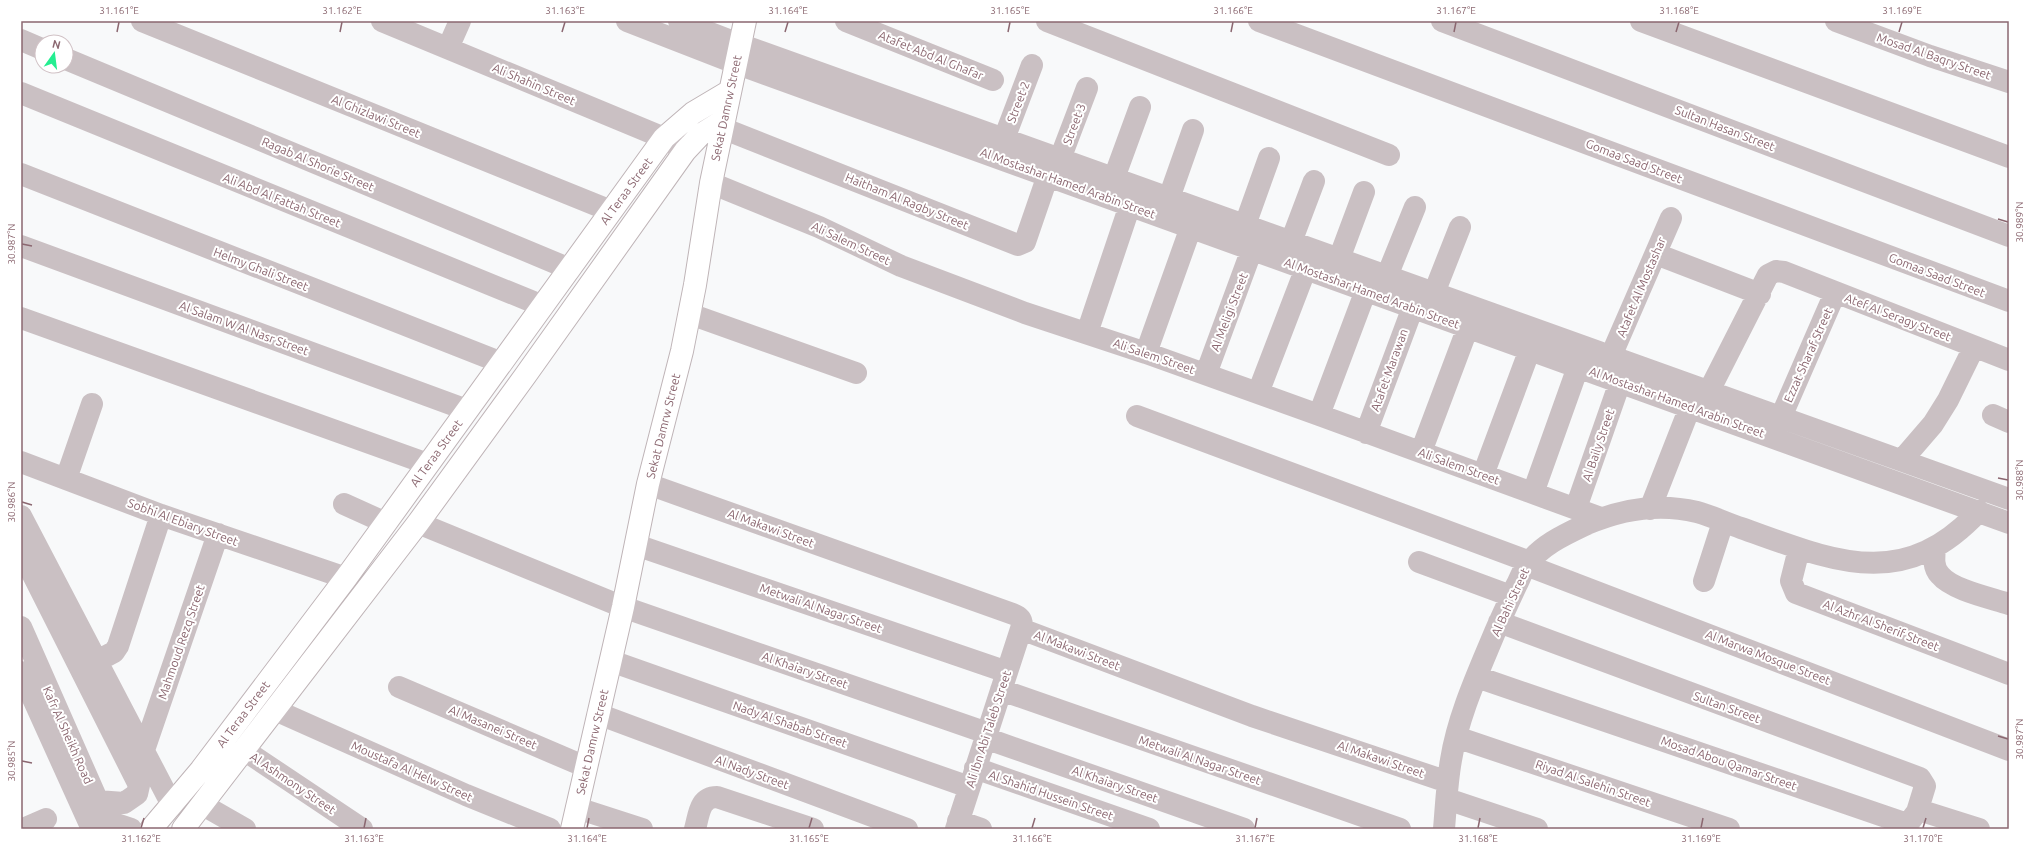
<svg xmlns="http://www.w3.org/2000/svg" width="2030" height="850" font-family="Ubuntu,sans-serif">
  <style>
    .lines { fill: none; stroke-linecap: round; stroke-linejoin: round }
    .major-casing { stroke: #bfb4b7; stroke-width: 24 }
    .minor { stroke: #cac0c3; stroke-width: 22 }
    .major { stroke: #fff; stroke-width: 22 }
    .ticks { fill: none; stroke: #8b6770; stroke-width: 1.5 }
    .labels { text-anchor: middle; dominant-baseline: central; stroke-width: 4; stroke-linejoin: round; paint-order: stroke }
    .street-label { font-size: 12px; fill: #8b6770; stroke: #fff }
    .neatline { fill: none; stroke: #8b6770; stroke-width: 1.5 }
    .ticks-label { font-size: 10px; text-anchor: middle; fill: #8b6770 }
  </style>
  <rect width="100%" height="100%" fill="#f8f9fa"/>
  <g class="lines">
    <g class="major-casing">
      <path id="major" d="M151 829 201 770 346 578 664 138 693 113 730 91
        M183 829 418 523 525 376 685 151 700 135 724 120
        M572 829 623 607 648 484 682 351 695 285 711 183 745 21"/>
    </g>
    <path class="minor" d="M142 21 611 211
      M382 21 664 138 685 151
      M627 21 735 63 2009 523
      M679 21 739 44 2009 499
      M846 21 993 80
      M1047 21 1389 155
      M1259 21 2009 301
      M1442 21 2009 236
      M1641 21 2009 157
      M1836 21 1930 56 2009 82
      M21 40 42 49
      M448 48 460 21
      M66 59 570 269
      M21 93 543 306
      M722 128 1018 245 1025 242 1048 175
      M1004 139 1032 65
      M1060 159 1087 88
      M21 174 502 363
      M1114 178 1140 107
      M711 183 819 227 901 266 1025 313 1146 353 1319 415 1601 518
      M1169 198 1193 130
      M1245 225 1269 158
      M1291 242 1314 181
      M21 246 467 410
      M1656 254 1760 294
      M1339 259 1364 192
      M1387 276 1415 207
      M1434 293 1460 227
      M690 314 856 373
      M21 318 428 464
      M1087 333 1130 205
      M1146 353 1191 227
      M1611 356 1671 218
      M1206 374 1252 249
      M1709 391 1768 275 1776 271 1784 272 2009 360
      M1258 393 1306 268
      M1319 415 1366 290
      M1993 415 2009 422
      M1137 416 1530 562
      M1781 417 1835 293
      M1366 433 1413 307
      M1421 452 1468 327
      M1902 460 1933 424 1948 400 1974 347
      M21 462 161 515 346 578
      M1483 475 1530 349
      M66 479 92 404
      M648 484 1013 614C1021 617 1023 621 1021 629L1252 716 1448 782
      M1533 493 1578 367
      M344 504 386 523
      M1576 508 1620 382
      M1650 509 1690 407
      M21 516 172 805
      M418 523 623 607 987 733
      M636 545 1007 672
      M1935 548C1934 558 1933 568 1940 575 1952 590 1991 598 2009 604
      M1799 549 1791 581 1796 593 2009 674
      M21 551 139 785 137 794 124 803 97 801
      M1419 562 1511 596
      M1526 565 2009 750
      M1704 581 1723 522
      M1499 622 1920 778 1925 786 1917 812
      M21 627 103 813 113 823 131 829
      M97 661 114 652 118 646 161 515
      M611 661 969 787
      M21 672 92 829
      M1477 677 1901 822 1910 821 1917 812 1922 811 1979 829
      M399 687 586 767
      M1001 690 1400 829
      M275 710 466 795 550 829
      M598 714 907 829
      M1456 737 1729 829
      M985 738 1244 829
      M144 750 218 534
      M244 750 362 829
      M975 768 1149 829
      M1447 799 1537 829
      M203 805 245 829
      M577 808 642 829
      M958 821 981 829
      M23 829 46 819
      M695 829C699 815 699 797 717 797L813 829
      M956 829 1021 629
      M1444 829C1446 806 1447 782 1451 760 1458 716 1478 673 1495 632 1502 616 1509 601 1516 586 1520 579 1522 571 1527 565 1541 545 1566 534 1587 524 1622 509 1660 503 1697 512 1712 516 1726 523 1741 528 1832 560 1902 594 1979 511"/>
    <use href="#major" class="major"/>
  </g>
  <path class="ticks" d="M117 32 119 22M340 32 342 22M562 32 565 22M785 32 788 22M1008 32 1010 22M1231 32 1233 22M1454 32 1456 22M1676 32 1679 22M1899 32 1902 22M1998 219 2008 222M22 244 32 246M1998 478 2008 480M22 502 32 505M1998 736 2008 739M22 761 32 763M141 828 144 818M364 828 366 818M587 828 589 818M809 828 812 818M1032 828 1035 818M1255 828 1257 818M1478 828 1480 818M1701 828 1703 818M1923 828 1926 818"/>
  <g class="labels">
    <g class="street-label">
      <text transform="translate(931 55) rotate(22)">Atafet Abd Al Ghafar</text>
      <text transform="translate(1934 56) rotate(19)">Mosad Al Baqry Street</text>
      <text transform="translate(534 84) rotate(23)">Ali Shahin Street</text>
      <text transform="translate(1018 102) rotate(-69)">Street 2</text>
      <text transform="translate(726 108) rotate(-78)">Sekat Damrw Street</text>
      <text transform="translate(376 116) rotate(22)">Al Ghizlawi Street</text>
      <text transform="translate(1074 124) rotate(-69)">Street 3</text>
      <text transform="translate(1725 128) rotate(21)">Sultan Hasan Street</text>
      <text transform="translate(1634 161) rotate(21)">Gomaa Saad Street</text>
      <text transform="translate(318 164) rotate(23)">Ragab Al Shorie Street</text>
      <text transform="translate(1068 183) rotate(20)">Al Mostashar Hamed Arabin Street</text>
      <text transform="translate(626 191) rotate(-54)">Al Teraa Street</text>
      <text transform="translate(282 200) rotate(22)">Ali Abd Al Fattah Street</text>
      <text transform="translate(907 201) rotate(22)">Haitham Al Ragby Street</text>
      <text transform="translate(851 243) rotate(25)">Ali Salem Street</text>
      <text transform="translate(261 269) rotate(21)">Helmy Ghali Street</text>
      <text transform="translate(1937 275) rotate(21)">Gomaa Saad Street</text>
      <text transform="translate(1641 287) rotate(-67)">Atafet Al Mostashar</text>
      <text transform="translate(1372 293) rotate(20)">Al Mostashar Hamed Arabin Street</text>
      <text transform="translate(1229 312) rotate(-69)">Al Meligi Street</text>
      <text transform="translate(1898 317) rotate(21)">Atef Al Seragy Street</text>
      <text transform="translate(244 328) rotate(20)">Al Salam W Al Nasr Street</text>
      <text transform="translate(1808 355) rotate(-66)">Ezzat Sharaf Street</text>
      <text transform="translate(1154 356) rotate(19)">Ali Salem Street</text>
      <text transform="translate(1389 370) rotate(-70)">Atafet Marawan</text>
      <text transform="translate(1677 402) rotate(20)">Al Mostashar Hamed Arabin Street</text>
      <text transform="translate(663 426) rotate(-76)">Sekat Damrw Street</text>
      <text transform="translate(1598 445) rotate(-71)">Al Baily Street</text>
      <text transform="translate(436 453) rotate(-54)">Al Teraa Street</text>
      <text transform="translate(1459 466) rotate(20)">Ali Salem Street</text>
      <text transform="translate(183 522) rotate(20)">Sobhi Al Ebiary Street</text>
      <text transform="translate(771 528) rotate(20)">Al Makawi Street</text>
      <text transform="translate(1510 602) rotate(-65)">Al Bahi Street</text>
      <text transform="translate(821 608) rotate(19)">Metwali Al Nagar Street</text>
      <text transform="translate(1881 625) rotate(21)">Al Azhr Al Sherif Street</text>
      <text transform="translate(181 642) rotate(-71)">Mahmoud Rezq Street</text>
      <text transform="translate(1077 650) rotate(21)">Al Makawi Street</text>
      <text transform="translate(1768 657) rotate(21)">Al Marwa Mosque Street</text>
      <text transform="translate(805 670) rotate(19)">Al Khaiary Street</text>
      <text transform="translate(1727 707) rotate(20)">Sultan Street</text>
      <text transform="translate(243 714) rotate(-53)">Al Teraa Street</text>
      <text transform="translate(790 724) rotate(19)">Nady Al Shabab Street</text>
      <text transform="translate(493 727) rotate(23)">Al Masanei Street</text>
      <text transform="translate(988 729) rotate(-72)">Ali Ibn Abi Taleb Street</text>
      <text transform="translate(68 735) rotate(66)">Kafr Al Sheikh Road</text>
      <text transform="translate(592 742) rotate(-77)">Sekat Damrw Street</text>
      <text transform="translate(1381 759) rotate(19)">Al Makawi Street</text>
      <text transform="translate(1200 760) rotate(19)">Metwali Al Nagar Street</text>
      <text transform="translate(1729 763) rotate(19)">Mosad Abou Qamar Street</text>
      <text transform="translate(412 771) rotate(24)">Moustafa Al Helw Street</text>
      <text transform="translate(752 772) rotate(20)">Al Nady Street</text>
      <text transform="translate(293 783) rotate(34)">Al Ashmony Street</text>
      <text transform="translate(1593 783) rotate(19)">Riyad Al Salehin Street</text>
      <text transform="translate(1115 784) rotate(19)">Al Khaiary Street</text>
      <text transform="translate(1051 795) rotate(19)">Al Shahid Hussein Street</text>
    </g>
  </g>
  <rect width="2030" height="850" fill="none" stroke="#ffffff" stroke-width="44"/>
  <g transform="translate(54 54) rotate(14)"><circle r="19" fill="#ffffff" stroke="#d1c2c6"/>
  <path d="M0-3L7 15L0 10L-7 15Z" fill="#24ee91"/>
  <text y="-6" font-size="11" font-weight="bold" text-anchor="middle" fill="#8b6770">N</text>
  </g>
  <rect x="22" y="22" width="1986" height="806" class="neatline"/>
  <g class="ticks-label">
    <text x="119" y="14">31.161°E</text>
    <text x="342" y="14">31.162°E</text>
    <text x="565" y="14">31.163°E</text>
    <text x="788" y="14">31.164°E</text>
    <text x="1010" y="14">31.165°E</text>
    <text x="1233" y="14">31.166°E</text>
    <text x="1456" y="14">31.167°E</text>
    <text x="1679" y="14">31.168°E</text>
    <text x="1902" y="14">31.169°E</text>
    <text transform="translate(2019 222) rotate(-90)" y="4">30.989°N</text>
    <text transform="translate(11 244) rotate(-90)" y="4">30.987°N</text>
    <text transform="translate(2019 480) rotate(-90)" y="4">30.988°N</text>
    <text transform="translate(11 502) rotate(-90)" y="4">30.986°N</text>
    <text transform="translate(2019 739) rotate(-90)" y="4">30.987°N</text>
    <text transform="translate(11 761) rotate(-90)" y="4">30.985°N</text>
    <text x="141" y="842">31.162°E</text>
    <text x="364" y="842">31.163°E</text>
    <text x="587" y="842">31.164°E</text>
    <text x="809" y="842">31.165°E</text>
    <text x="1032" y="842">31.166°E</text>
    <text x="1255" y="842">31.167°E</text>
    <text x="1478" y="842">31.168°E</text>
    <text x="1701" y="842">31.169°E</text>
    <text x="1923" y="842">31.170°E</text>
  </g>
</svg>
